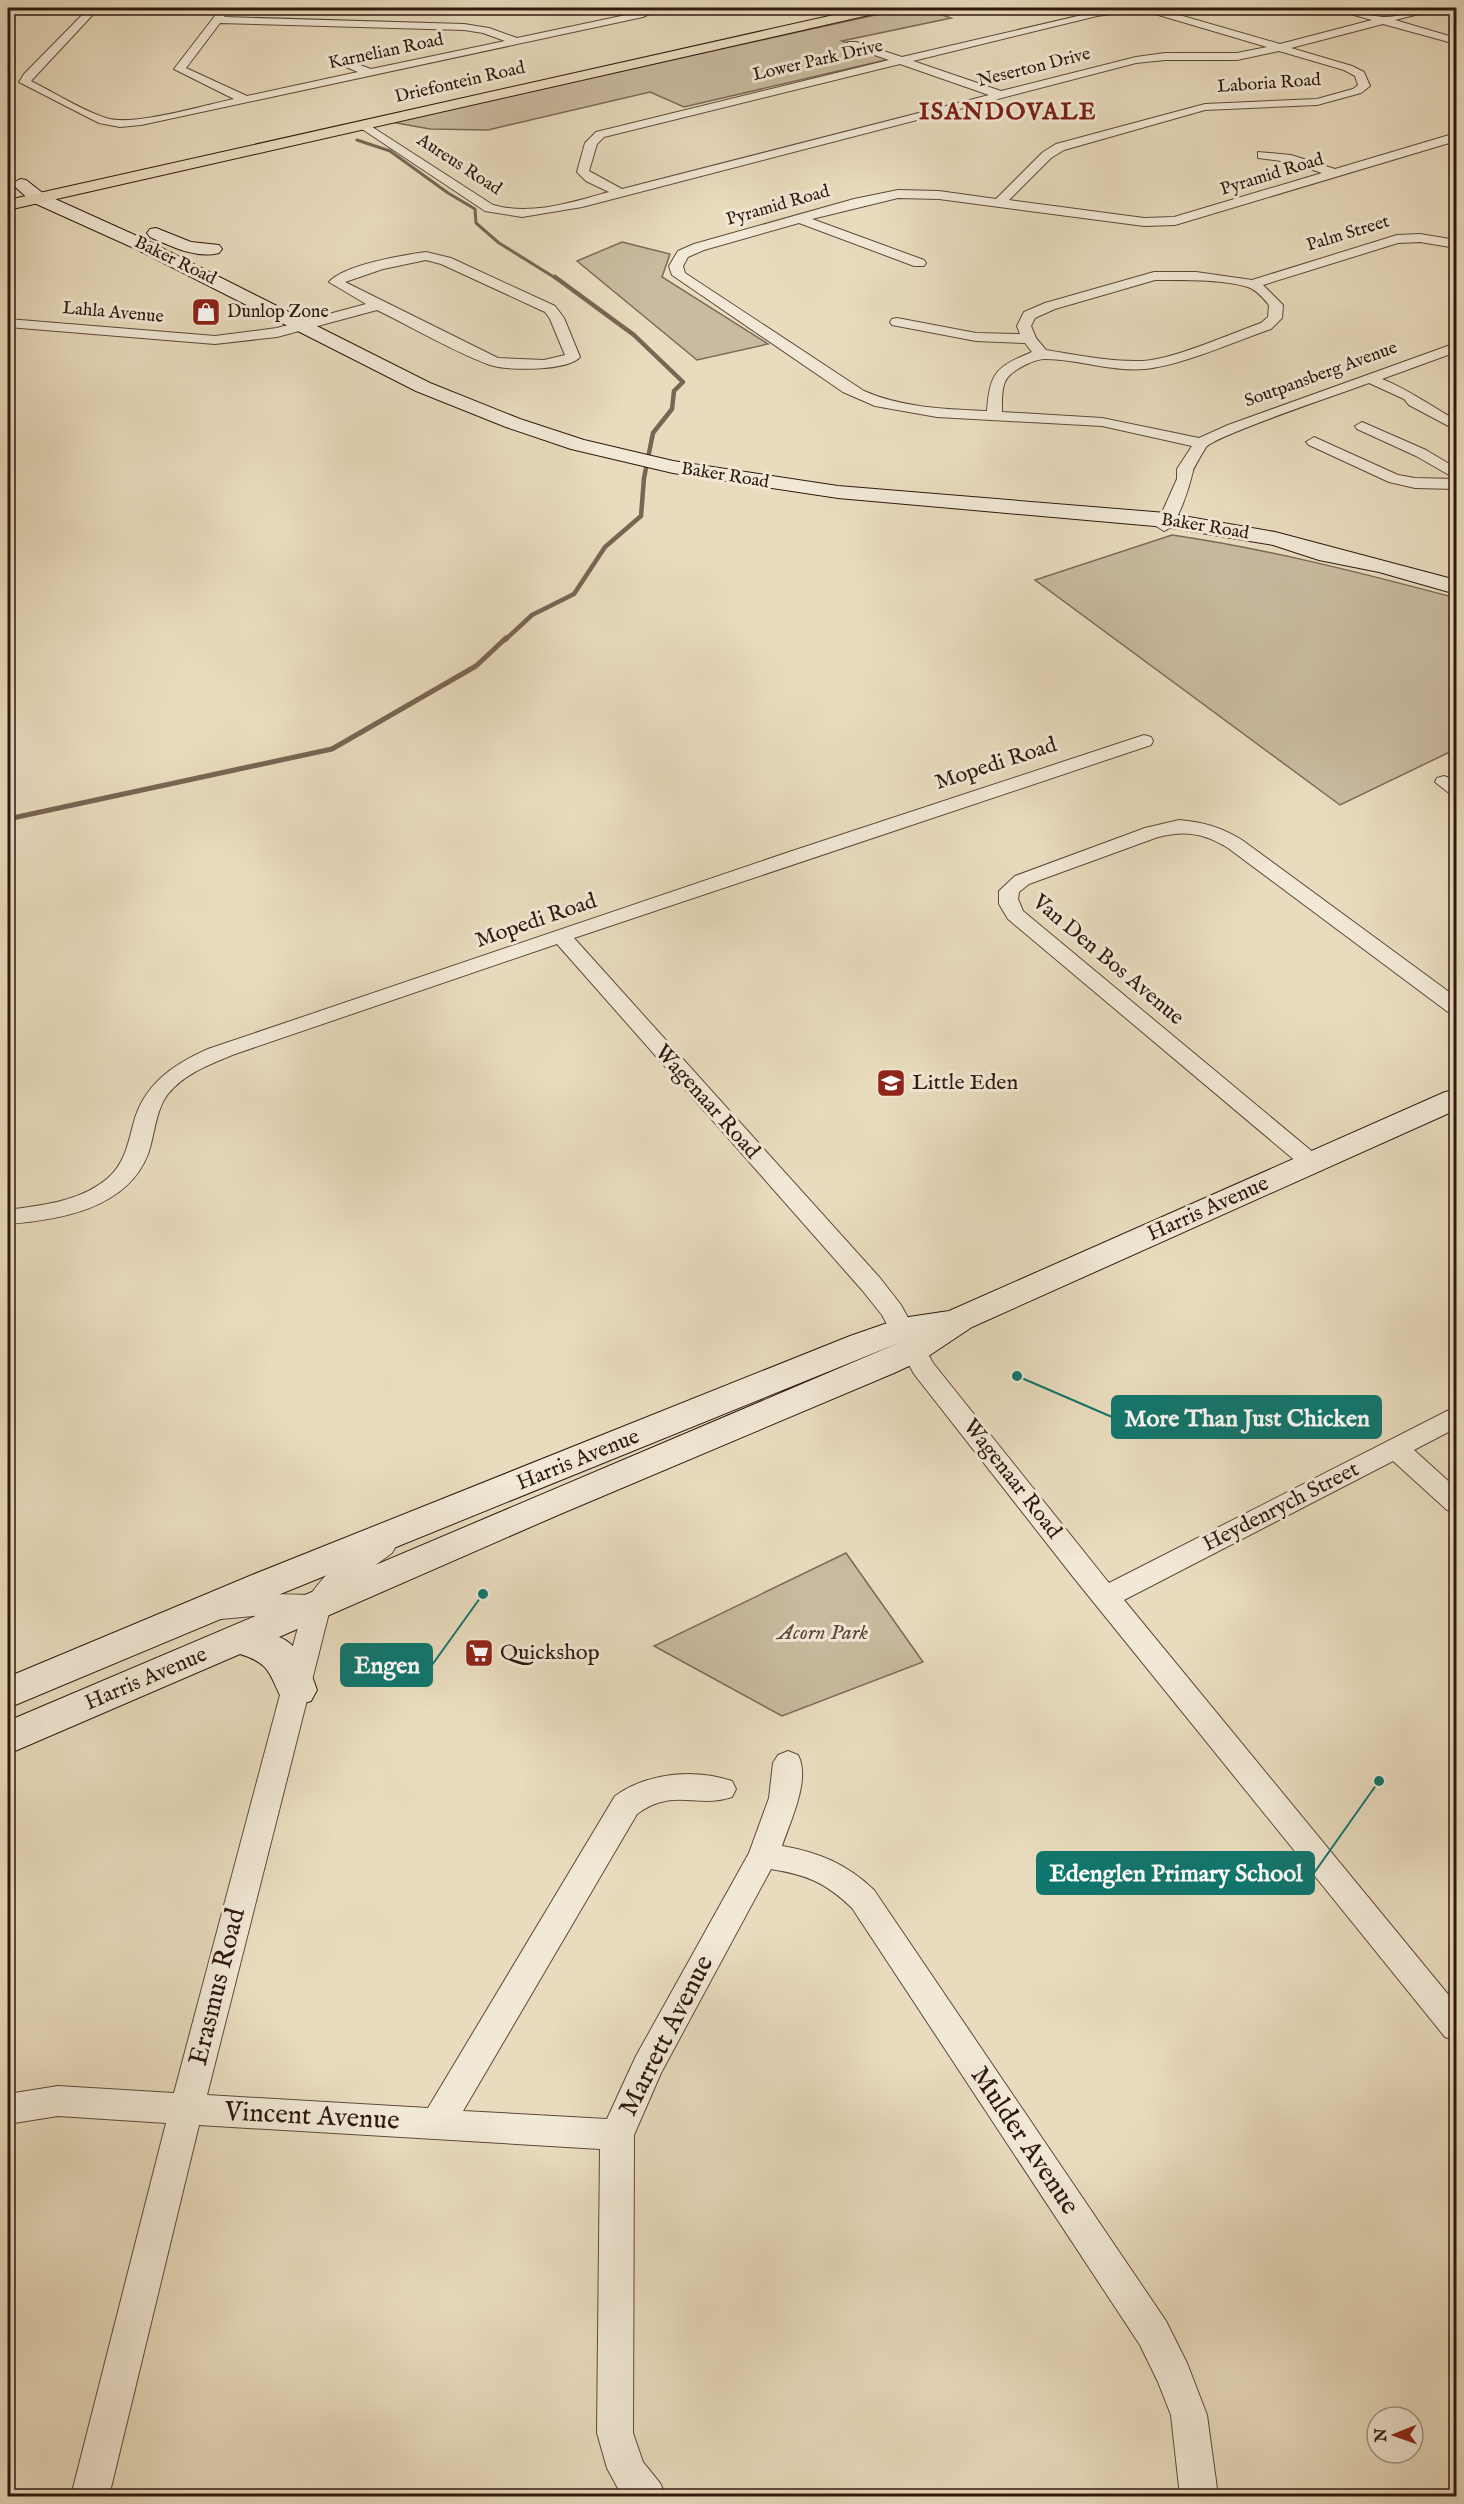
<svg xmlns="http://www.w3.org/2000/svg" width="1464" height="2504" font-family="'IM FELL English',serif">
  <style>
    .green { fill: #c9bba0; stroke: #7c6a58; stroke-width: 1.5 }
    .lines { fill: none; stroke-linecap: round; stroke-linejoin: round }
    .stream-far2 { stroke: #796554; stroke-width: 3 }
    .stream-far1 { stroke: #796554; stroke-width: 4.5 }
    .stream { stroke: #796554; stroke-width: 5 }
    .street-casing { stroke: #5e493b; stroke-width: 2 }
    .secondary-casing { stroke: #2f180f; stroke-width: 2 }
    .primary-casing { stroke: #2f180f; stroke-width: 2 }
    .street { fill: #f1e8d5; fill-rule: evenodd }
    .secondary { fill: #f1e8d5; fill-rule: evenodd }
    .primary { fill: #e9dcbe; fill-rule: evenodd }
    .labels { text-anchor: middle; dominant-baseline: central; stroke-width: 6; stroke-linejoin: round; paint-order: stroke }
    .far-street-label { font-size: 18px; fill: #2f180f; stroke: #f1e8d5 }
    .far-poi-label { font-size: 18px; fill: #2f180f; stroke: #f1e8d5; text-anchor: start }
    .street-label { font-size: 22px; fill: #2f180f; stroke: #f1e8d5 }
    .poi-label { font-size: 22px; fill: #2f180f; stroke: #f1e8d5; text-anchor: start }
    .park-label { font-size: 22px; font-style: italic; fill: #5d493a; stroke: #f1e8d5 }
    .far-district-label { font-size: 24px; font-weight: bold; letter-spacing: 1.5px; fill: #7a1f14; stroke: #f1e8d5 }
    .near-street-label { font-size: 27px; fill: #2f180f; stroke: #f1e8d5 }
    .leader { fill: none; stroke: #0f766e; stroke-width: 2 }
    .callout-dot { fill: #0f766e; stroke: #f1e8d5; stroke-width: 2 }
    .callout { fill: #0f766e; stroke: #0f766e; stroke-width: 2 }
    .callout-label { font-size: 24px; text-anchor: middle; font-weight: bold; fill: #fff }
  </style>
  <rect width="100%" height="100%" fill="#e9dcbe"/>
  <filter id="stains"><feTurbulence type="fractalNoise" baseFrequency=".00333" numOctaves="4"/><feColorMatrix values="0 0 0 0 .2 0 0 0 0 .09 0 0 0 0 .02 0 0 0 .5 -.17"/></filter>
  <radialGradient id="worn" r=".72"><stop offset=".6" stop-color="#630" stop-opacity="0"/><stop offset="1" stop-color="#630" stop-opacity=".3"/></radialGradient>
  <path class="green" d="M907 8H922L951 18 842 41 890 59 684 107 650 92 488 130 430 129 391 122Z
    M622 242 670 254 662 277 768 344 697 360 577 261Z
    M1172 535C1268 549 1362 573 1456 598V749L1340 805 1035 580Z
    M846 1553 923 1662 782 1716 654 1646Z"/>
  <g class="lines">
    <path class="stream-far2" d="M357 140 390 151 448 193 475 209 476 223 499 243 557 279"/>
    <path class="stream-far1" d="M505 640 532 615 574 594 605 547 641 516 644 478 653 433 672 409 674 391 683 382 634 335 555 277"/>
    <path class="stream" d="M8 819 332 749 476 666 506 638"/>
    <g class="street-casing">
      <path id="street" d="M89 8H99L31 81C55 93 81 110 106 118 133 127 204 105 234 99L174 69 221 8H231L224 17 464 24 489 28 517 38 640 12 649 8H662L643 17 141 125 120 127 99 123 19 82 24 74ZM220 23 464 30 483 33 505 41 371 69 333 55 328 58 329 60 358 72 247 96 186 68Z
        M817 8H830L849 16 844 19Z
        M1112 8H1155L1280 44 1372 20 1336 10 1335 8C1353 8 1367 16 1383 17 1398 18 1418 8 1436 8L1435 10 1395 20 1456 38V44L1383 24 1291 48 1352 66 1364 72 1370 86 1361 93 1317 105 1205 110 1064 150 1051 158 1009 200 1144 218 1174 217 1322 173 1289 162 1258 158V152L1291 155 1335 169 1456 133V141L1175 225 1144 226 939 199 898 198 812 219 924 260 926 263 924 266H914L799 223 704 250 688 257 683 266 685 273 864 391C903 408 945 409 987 411 990 372 996 367 1032 352L1025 343 976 341 892 325 890 322 892 319 897 318 976 333 1020 334 1017 326 1024 312 1045 303 1154 272H1196L1252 280 1397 235 1420 234 1456 240V248L1420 242 1398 243 1263 285 1283 305 1282 318 1271 329C1233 342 1183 365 1145 369 1111 372 1078 359 1045 359 1034 359 1015 369 1008 377 1001 385 1002 402 1002 412L1102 418 1199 438 1228 425 1456 343V352L1382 379C1409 390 1431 406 1456 420V430L1409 405 1404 399 1369 383C1345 392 1216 435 1206 447 1204 451 1193 468 1193 471 1190 484 1178 527 1164 531L1156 526 1177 479V469L1192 446 1102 426 937 417 875 406 843 392 672 275 669 266 678 251 694 244 854 199 898 190 939 191 996 199 1043 152 1056 144 1205 104 1317 99 1353 89 1358 85 1355 76 1344 70 1279 51 1237 60H1165L1136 63 582 207 522 217 485 211 356 125 358 123H366L493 205C531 216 573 202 609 192L586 181 577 172 585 143 596 132 889 60 848 46V42H856L902 57ZM1130 11H1145L1267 47 1237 53H1165L1136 57 1001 91 913 61 1097 16ZM900 64 989 95 622 189 589 171 597 144 604 137ZM1155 280C1182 280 1222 279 1248 287 1257 290 1264 299 1269 305L1268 317 1261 323C1230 334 1172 360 1142 361 1110 362 1077 355 1046 350L1036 338 1031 326 1035 318 1055 309Z
        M426 252 451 258 555 306 564 318 580 357C568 371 507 371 490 365 454 352 412 327 377 310L277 337 215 344 8 327V319L215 336 277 328 366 304 329 282C344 265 403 255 426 252ZM426 260 441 264 545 312 550 319 565 355 544 360 498 358 345 282 383 269Z
        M1362 422 1426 450 1456 468V479L1416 456 1357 429 1355 426Z
        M1314 437 1398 475 1415 478 1456 479V489L1415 488 1389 482 1309 445 1306 442Z
        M1144 735 1151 737 1153 741 1151 745 574 938 880 1278 901 1305 933 1363 1109 1583 1447 1411 1456 1408V1428L1414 1450 1456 1488V1512L1447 1510 1393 1461 1124 1600 1456 2004V2041L1445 2037 1074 1578 914 1374 882 1315 862 1290 557 944 235 1054C211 1064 185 1073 168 1094 155 1111 155 1135 148 1154 127 1209 59 1220 8 1224V1210C42 1205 80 1202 108 1178 124 1164 128 1145 133 1125 143 1085 172 1065 208 1049L792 851Z
        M1444 776 1456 781V795L1449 793 1435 782 1437 778Z
        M1179 820C1203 822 1221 827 1242 840L1456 997V1013L1448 1012 1228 848C1204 833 1185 830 1158 837L1029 884 1019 892 1018 899 1023 911 1320 1158 1324 1163 1320 1168 1312 1170 1304 1168 1008 919 999 904V891L1015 876 1145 828Z
        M382 1536 392 1539 396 1546 392 1553 347 1586 330 1609 207 2095 428 2108 615 1796C647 1773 694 1768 732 1781L736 1789 732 1797C697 1809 673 1787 637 1814L463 2111 607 2119 636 2056 749 1853 769 1798 773 1763 778 1755 788 1751 798 1755C811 1779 790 1822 782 1846 818 1852 847 1864 874 1890L1166 2321 1187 2363 1207 2415 1218 2496H1180L1171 2415 1158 2382 1140 2345 852 1908C825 1882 807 1875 771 1869L661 2073 634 2135 633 2433 643 2462 660 2483 666 2496H622L607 2468 597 2433 600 2149 199 2125 109 2496H71L166 2123 58 2116 8 2124V2094L58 2086 174 2093 301 1616 275 1614 221 1619 211 1616 207 1609 211 1602C242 1592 278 1594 310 1595 327 1572 353 1545 382 1536Z"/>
    </g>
    <g class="secondary-casing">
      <path id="secondary" d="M20 179 26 180 44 194 148 241 430 383 520 419 584 440 673 461 838 486 1166 513 1275 532 1456 580V594L1379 572 1319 560 1273 545 1166 527 838 498 673 473 571 449 506 427 416 391 136 249 32 202 12 184Z
        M156 228 191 242 219 245 222 249 219 253C195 259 171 246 150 237L147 233 150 229Z
        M1456 1090V1110L972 1327 924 1359 894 1373 558 1515 279 1637C301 1646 310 1669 317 1690L311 1701 297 1705 283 1701C269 1675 272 1664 240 1654L8 1754V1721L901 1342 278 1595 8 1708V1677L252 1575 850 1336 902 1318 949 1311 1445 1092Z"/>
    </g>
    <g class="primary-casing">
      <path id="primary" d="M865 8H889L882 12 8 210V200Z"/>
    </g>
    <use href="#street" class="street"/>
    <use href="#secondary" class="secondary"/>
    <use href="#primary" class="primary"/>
  </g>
  <defs>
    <g id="shop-square" transform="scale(1.5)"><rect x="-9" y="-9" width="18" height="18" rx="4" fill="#8f2418" stroke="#f1e8d5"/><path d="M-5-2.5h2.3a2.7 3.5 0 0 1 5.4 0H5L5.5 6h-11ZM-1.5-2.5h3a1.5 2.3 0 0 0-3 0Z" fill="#fff"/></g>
    <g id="school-square" transform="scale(1.5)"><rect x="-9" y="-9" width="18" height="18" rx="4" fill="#8f2418" stroke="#f1e8d5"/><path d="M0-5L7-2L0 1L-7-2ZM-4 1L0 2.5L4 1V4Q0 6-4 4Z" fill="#fff"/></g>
    <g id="supermarket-square" transform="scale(1.5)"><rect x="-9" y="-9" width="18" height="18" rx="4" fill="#8f2418" stroke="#f1e8d5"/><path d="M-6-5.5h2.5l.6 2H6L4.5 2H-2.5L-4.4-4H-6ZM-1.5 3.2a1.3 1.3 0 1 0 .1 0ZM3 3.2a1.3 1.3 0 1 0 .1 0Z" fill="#fff"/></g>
  </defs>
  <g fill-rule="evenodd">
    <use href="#shop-square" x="206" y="312"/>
    <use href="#school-square" x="891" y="1083"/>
    <use href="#supermarket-square" x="479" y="1653"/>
  </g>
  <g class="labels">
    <g class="far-street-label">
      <text transform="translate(386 52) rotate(-12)">Karnelian Road</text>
      <text transform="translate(818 61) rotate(-13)">Lower Park Drive</text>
      <text transform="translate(1034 68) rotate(-14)">Neserton Drive</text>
      <text transform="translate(460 83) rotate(-13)">Driefontein Road</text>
      <text transform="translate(1269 84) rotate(-4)">Laboria Road</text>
      <text transform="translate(459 165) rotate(33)">Aureus Road</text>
      <text transform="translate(1272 175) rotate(-17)">Pyramid Road</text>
      <text transform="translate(778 206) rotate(-16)">Pyramid Road</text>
      <text transform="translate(1348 234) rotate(-17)">Palm Street</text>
      <text transform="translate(175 261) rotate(26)">Baker Road</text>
      <text transform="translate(113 313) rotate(5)">Lahla Avenue</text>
      <text transform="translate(1321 375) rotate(-20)">Soutpansberg Avenue</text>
      <text transform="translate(725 476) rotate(9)">Baker Road</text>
      <text transform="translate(1205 527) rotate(9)">Baker Road</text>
    </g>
    <g class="far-poi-label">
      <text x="227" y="312">Dunlop Zone</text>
    </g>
    <g class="street-label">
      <text transform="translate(996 764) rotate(-18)">Mopedi Road</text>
      <text transform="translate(536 921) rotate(-19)">Mopedi Road</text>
      <text transform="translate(1108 960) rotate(40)">Van Den Bos Avenue</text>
      <text transform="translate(707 1102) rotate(48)">Wagenaar Road</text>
      <text transform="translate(1208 1209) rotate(-24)">Harris Avenue</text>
      <text transform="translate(578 1460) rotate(-22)">Harris Avenue</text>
      <text transform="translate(1012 1479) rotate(52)">Wagenaar Road</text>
      <text transform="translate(1281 1507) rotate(-27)">Heydenrych Street</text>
      <text transform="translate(146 1679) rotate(-23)">Harris Avenue</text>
    </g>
    <g class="poi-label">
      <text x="912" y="1083">Little Eden</text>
      <text x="500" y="1653">Quickshop</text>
    </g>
    <g class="park-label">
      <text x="823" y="1633">Acorn Park</text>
    </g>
    <g class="far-district-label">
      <text x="1008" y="112">ISANDOVALE</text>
    </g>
    <g class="near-street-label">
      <text transform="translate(218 1987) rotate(-76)">Erasmus Road</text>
      <text transform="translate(667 2036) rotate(-63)">Marrett Avenue</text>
      <text transform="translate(312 2117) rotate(3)">Vincent Avenue</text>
      <text transform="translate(1024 2141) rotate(56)">Mulder Avenue</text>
    </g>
  </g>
  <path class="leader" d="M1017 1376L1112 1417M483 1594L432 1665M1379 1781L1314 1873"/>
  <g class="callout-dot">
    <circle cx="1017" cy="1376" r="6"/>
    <circle cx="483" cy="1594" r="6"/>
    <circle cx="1379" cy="1781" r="6"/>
  </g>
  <g class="callout">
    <rect x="1112" y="1396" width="269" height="42" rx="6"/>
    <rect x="341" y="1644" width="91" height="42" rx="6"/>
    <rect x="1037" y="1852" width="277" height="42" rx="6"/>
  </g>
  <g class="callout-label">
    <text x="1247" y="1426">More Than Just Chicken</text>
    <text x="387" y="1673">Engen</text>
    <text x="1176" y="1881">Edenglen Primary School</text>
  </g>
  <rect width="1464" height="2504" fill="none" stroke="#e9dcbe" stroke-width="30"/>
  <rect x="9" y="9" width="1446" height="2486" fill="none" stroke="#2f180f" stroke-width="3"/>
  <rect x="15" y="15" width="1434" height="2474" fill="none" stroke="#2f180f" stroke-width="1.5"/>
  <g transform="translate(1395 2435) rotate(269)"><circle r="28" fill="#f1e8d5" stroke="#a39586" stroke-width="1.5"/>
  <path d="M0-4.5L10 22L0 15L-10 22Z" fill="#8f2418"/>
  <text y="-9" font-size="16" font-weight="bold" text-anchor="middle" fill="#2f180f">N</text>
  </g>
  <rect width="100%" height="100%" filter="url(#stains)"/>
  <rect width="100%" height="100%" fill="url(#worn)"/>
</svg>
